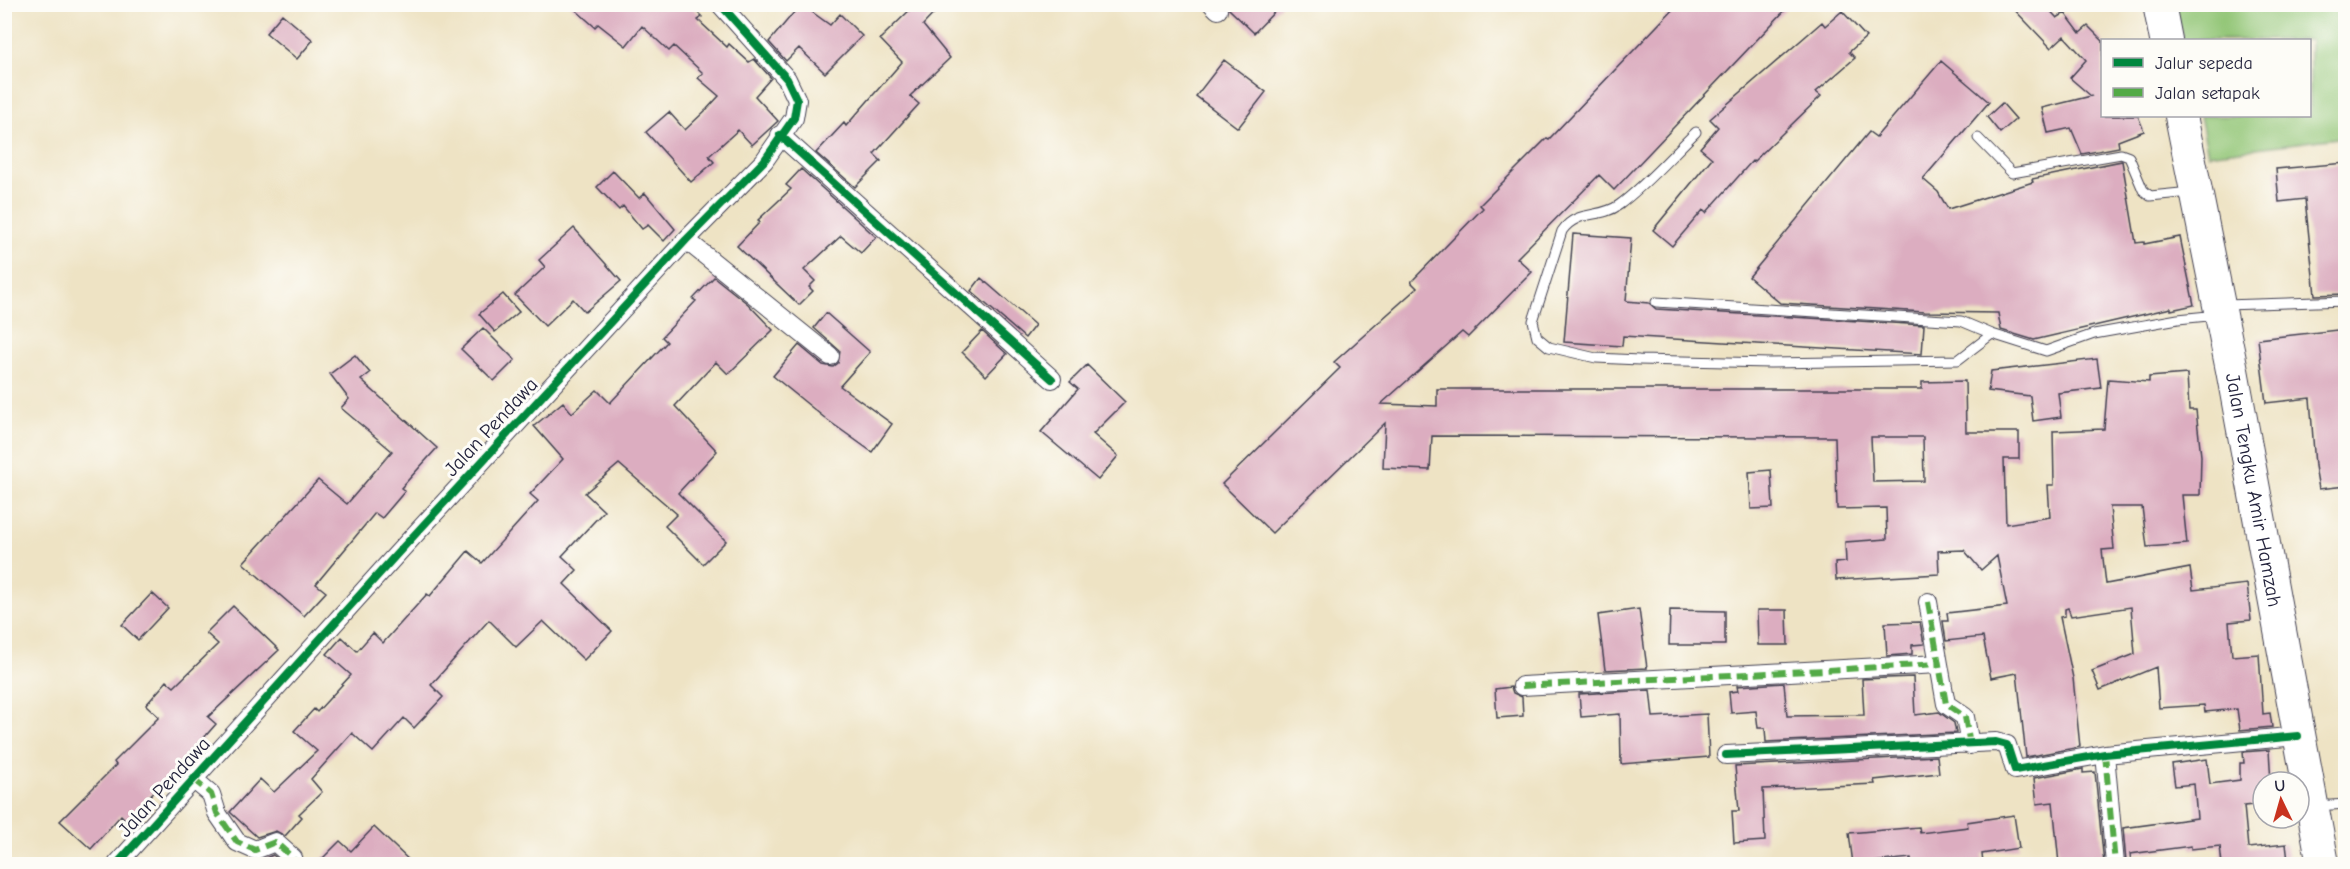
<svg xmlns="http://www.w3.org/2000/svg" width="2350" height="869" font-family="'Comic Neue',sans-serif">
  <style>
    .green { fill: #93c677; stroke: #5a7459; stroke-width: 1.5 }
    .building { fill: #dcadc0; fill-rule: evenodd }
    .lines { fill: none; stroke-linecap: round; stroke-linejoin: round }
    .service-casing { stroke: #413f50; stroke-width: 11 }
    .minor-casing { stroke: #413f50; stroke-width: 20 }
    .trunk-casing { stroke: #413f50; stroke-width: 34 }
    .service { stroke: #fff; stroke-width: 9 }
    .minor { stroke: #fff; stroke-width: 18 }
    .trunk { stroke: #fff; stroke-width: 32 }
    .quiet { stroke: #53aa46; stroke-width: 6; stroke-dasharray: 12 6; stroke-linecap: butt }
    .cycleway-casing { stroke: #fdfcf7; stroke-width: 11 }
    .cycleway { stroke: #00873e; stroke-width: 8 }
    .labels { text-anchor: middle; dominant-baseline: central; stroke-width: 6; stroke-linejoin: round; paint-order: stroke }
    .street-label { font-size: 20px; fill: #22223b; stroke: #fdfcf7 }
  </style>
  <rect width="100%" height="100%" fill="#fdfcf7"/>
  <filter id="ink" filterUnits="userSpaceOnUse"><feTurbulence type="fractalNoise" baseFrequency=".0167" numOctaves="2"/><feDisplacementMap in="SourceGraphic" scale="12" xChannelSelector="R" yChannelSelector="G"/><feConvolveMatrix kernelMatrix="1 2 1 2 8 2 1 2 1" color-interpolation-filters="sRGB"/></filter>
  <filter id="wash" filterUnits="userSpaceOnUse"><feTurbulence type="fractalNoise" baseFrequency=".008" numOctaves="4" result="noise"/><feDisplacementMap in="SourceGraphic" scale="24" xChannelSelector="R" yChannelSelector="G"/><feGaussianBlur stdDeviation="1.35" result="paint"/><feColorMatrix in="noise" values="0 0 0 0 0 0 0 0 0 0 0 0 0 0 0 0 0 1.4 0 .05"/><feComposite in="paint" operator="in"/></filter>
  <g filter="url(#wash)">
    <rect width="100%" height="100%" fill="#eee3c4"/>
    <path class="green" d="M2174 5H2345V137L2208 154 2200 116H2310V40H2183Z"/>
    <g id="blocks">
      <path class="building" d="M569 4H689L702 17 698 20 727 47 729 44 749 62 754 59 771 78 755 96 778 121 752 145 738 130 709 156 714 162 691 182 646 132 669 112 685 130 707 109 719 96 698 78 703 73 674 46 669 51 642 26 626 46 598 24 595 27Z
        M801 4 830 25 840 14 862 36 825 73 799 48 786 61 769 42Z
        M916 4H943L923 25 950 58 910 96 919 104 874 154 881 161 855 187 816 153 844 123 846 126 902 62 880 39Z
        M1227 4H1282L1254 33 1229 9Z
        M1678 4H1791L1614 190 1599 175 1517 258 1532 272 1468 337 1462 332 1381 404 1437 406V389H1922V382L1965 381 1966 432H2019V459H2004L2006 524 2050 517 2048 485H2054L2053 431 2104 429 2108 379 2149 382V377L2187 374 2189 410H2196L2201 456 2200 495H2182L2187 544 2147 547 2142 507H2110L2114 549 2102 550 2106 584 2190 568 2193 590 2247 584 2251 620 2229 622 2232 656 2259 654 2263 714 2270 713 2272 727 2240 730 2237 709 2205 712 2204 705 2159 708 2156 667 2100 690 2092 671 2135 654 2131 607 2071 616 2068 608 2065 609V616L2060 617 2073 678 2080 747 2026 757 2017 673 1991 678 1983 637 1946 641 1943 621H1948L1947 613 2007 606 1997 556 1981 570 1964 550 1938 551 1939 574 1836 580 1835 563 1846 562 1845 542 1887 539 1886 508 1837 509 1835 437 1432 436 1430 470 1383 468 1385 423 1272 533 1222 484 1340 368 1334 362 1417 288 1411 282 1483 208 1480 205 1547 138 1549 139ZM1871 437H1923L1924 481 1873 482Z
        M2009 4H2044L2057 18 2065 13 2080 33 2088 26 2103 41V116H2138L2144 131 2118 141 2119 147 2082 154 2071 128 2048 133 2042 108 2091 96 2070 78 2086 60 2064 36 2051 48Z
        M1842 11 1866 37 1849 52 1855 58 1816 92 1821 96 1753 162 1752 161 1706 213 1703 210 1672 246 1653 230 1712 158 1700 148 1718 127 1710 119 1822 22 1825 26Z
        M282 14 313 40 297 59 266 33Z
        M1224 60 1266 92 1238 128 1196 96Z
        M1941 61 1989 102 1923 179 1938 192 1948 209 2033 182 2032 179 2122 161 2136 243 2144 242V244L2180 237 2194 305 2171 310V308L2034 340 2001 330 1998 313 1925 312 1780 303 1749 277 1869 132 1876 137Z
        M2002 103 2016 119 2000 133 1987 117Z
        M2346 163V294L2315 295 2305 199 2279 202 2276 169Z
        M801 169 876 237 861 253 841 236 804 270 815 281 809 287 813 291 799 305 737 246 760 222 758 220 791 189 786 185Z
        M613 171 639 198 645 193 675 229 664 241 648 225 642 229 623 206 619 210 597 187Z
        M574 228 621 281 585 312 573 299 545 326 515 295 545 267 539 260Z
        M1573 234 1631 238 1626 301 1649 303 1656 309 1924 325 1922 354 1623 336 1622 346 1564 342Z
        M714 277 748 304 773 330 728 374 716 362 675 406 717 451 678 493 726 541 703 564 665 526 677 514 619 464 585 493 604 511 562 556 577 570 564 584 612 631 584 660 543 621 516 647 489 620 431 685 443 697 414 728 404 718 373 752 352 733 311 779 322 792 299 814 302 817 285 836 276 831 257 837 230 812 260 779 274 792 317 751 294 731 314 709 317 712 351 675 327 654 342 637 357 651 373 633 383 643 427 594 430 596 468 551 482 563 538 501 530 494 563 459 534 426 563 402 572 413 597 390 610 403 667 342 662 337 696 301 693 299Z
        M981 278 1035 325 1025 338 971 291Z
        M503 294 519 312 495 332 479 314Z
        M826 313 870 352 840 386 892 424 872 452 826 419 773 376 799 345 823 365 833 367 838 363 840 351 814 328Z
        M483 328 515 360 494 381 461 349Z
        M2346 329V486L2319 489 2315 466 2310 398 2266 403 2258 339Z
        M982 331 1007 354 986 376 962 352Z
        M355 355 370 373 361 380 437 448 401 488 405 491 382 518 375 513 316 584 326 592 304 616 243 563 318 480 347 504 392 451 341 408 349 399 330 374Z
        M2097 359 2101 388 2058 393 2061 417 2033 421 2030 396 1988 391 1991 371Z
        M1087 365 1125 402 1093 434 1118 456 1098 480 1041 432 1078 389 1070 382Z
        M1771 470 1773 508 1751 509 1749 472Z
        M152 593 168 608 138 640 122 625Z
        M233 606 279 650 208 717 216 724 180 765 126 820 121 815 91 849 60 821 116 765 114 762 159 717 146 705 167 681 174 687 218 644 206 633Z
        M1639 609 1647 668 1605 670 1598 615Z
        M1670 610 1725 611V645H1669Z
        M1757 610H1787L1788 645H1758Z
        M1920 622 1924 644 1912 645V654L1887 656 1885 623Z
        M1913 677 1915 715 1939 712 1954 723 1956 733 1766 742 1765 728H1758L1756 711 1731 713 1729 692 1738 691 1737 686 1784 683 1787 716 1864 715 1862 679Z
        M1511 687 1513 693 1522 697 1523 716 1497 718 1495 689Z
        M1650 690 1653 717 1707 714 1709 757 1621 764 1620 714 1581 717 1579 694Z
        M2269 750 2271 782H2263V804L2244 806 2248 848 2286 844 2288 861 2222 864 2220 846 2191 849V846L2130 854 2131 862H2126L2123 828 2197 818 2194 784 2175 786 2172 764 2207 759 2210 784 2240 780V763H2244L2243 752Z
        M1937 756 1939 773 1874 780 1875 784 1763 789 1765 841 1734 843 1732 811H1739L1735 766Z
        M2083 769V773L2095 772 2104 864H2059L2053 802 2037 804 2034 778Z
        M2014 815 2019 848 1982 854 1983 864H1912L1911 858 1853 864 1849 833 1919 827 1920 833 1968 827 1967 822Z
        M374 827 413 864H317L340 841 351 851Z
        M273 855 283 864H247L251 860 259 861Z"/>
    </g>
  </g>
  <g filter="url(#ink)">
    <use href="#blocks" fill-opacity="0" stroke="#413f50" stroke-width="1.5"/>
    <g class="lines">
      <g class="service-casing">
        <path id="service" d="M1696 132C1671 156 1647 184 1619 205 1600 219 1577 209 1562 231L1533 321 1537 337 1549 347 1596 358 1639 360 1770 363 1958 360 1992 334 2046 351 2094 334 2178 319 2218 315
          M1978 138 2012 173 2121 154 2129 157 2143 190 2150 196 2191 192
          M1656 302 1961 321 1992 334
          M2225 305 2346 301
          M2317 806 2346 804"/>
      </g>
      <g class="minor-casing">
        <path id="minor" d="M1212 4 1218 10
          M780 135 1052 379
          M686 240 830 356
          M1928 602 1946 704 1965 717 1970 745
          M1522 686 1939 664
          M2105 754 2115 864
          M1726 755 1996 742 2007 745 2015 770 2105 754 2298 736
          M193 779 211 794 217 813 237 842 255 850 275 842 293 858 295 864
          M117 864 396 555 686 240 764 161 794 118 797 100 787 79 720 4"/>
      </g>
      <g class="trunk-casing">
        <g id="trunk">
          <path d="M2159 4 2166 40"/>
          <path id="s1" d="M2181 116 2232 370 2323 864"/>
        </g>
      </g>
      <use href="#service" class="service"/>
      <use href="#minor" class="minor"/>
      <use href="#trunk" class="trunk"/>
      <path class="quiet" d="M1928 602 1946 704 1965 717 1970 745
        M1522 686 1939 664
        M2105 754 2115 864
        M193 779 211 794 217 813 237 842 255 850 275 842 293 858 295 864"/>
      <g class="cycleway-casing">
        <path id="cycleway" d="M780 135 1052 379
          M1726 755 1996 742 2007 745 2015 770 2105 754 2298 736
          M117 864 396 555 686 240 764 161 794 118 797 100 787 79 720 4"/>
      </g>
      <use href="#cycleway" class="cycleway"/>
    </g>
  </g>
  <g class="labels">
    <g class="street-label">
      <text transform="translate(491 427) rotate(-47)">Jalan Pendawa</text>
      <text stroke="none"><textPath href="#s1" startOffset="381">Jalan Tengku Amir Hamzah</textPath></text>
      <text transform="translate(164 787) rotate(-48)">Jalan Pendawa</text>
    </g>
  </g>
  <rect width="2350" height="869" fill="none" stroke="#fdfcf7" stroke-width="24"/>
  <rect x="2101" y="39" width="210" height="78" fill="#fdfcf7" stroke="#a5a5ac" stroke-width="1.5"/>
  <rect x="2113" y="58" width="30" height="9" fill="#00873e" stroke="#a5a5ac" stroke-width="1.5"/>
  <text x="2155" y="69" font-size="18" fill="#22223b">Jalur sepeda</text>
  <rect x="2113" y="88" width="30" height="9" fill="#53aa46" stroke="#a5a5ac" stroke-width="1.5"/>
  <text x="2155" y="99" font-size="18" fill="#22223b">Jalan setapak</text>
  <g transform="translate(2281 800) rotate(355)"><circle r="28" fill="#fdfcf7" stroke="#a5a5ac" stroke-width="1.5"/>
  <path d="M0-4.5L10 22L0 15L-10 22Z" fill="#c8321e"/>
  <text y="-9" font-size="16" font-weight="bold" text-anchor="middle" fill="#22223b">U</text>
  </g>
</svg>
